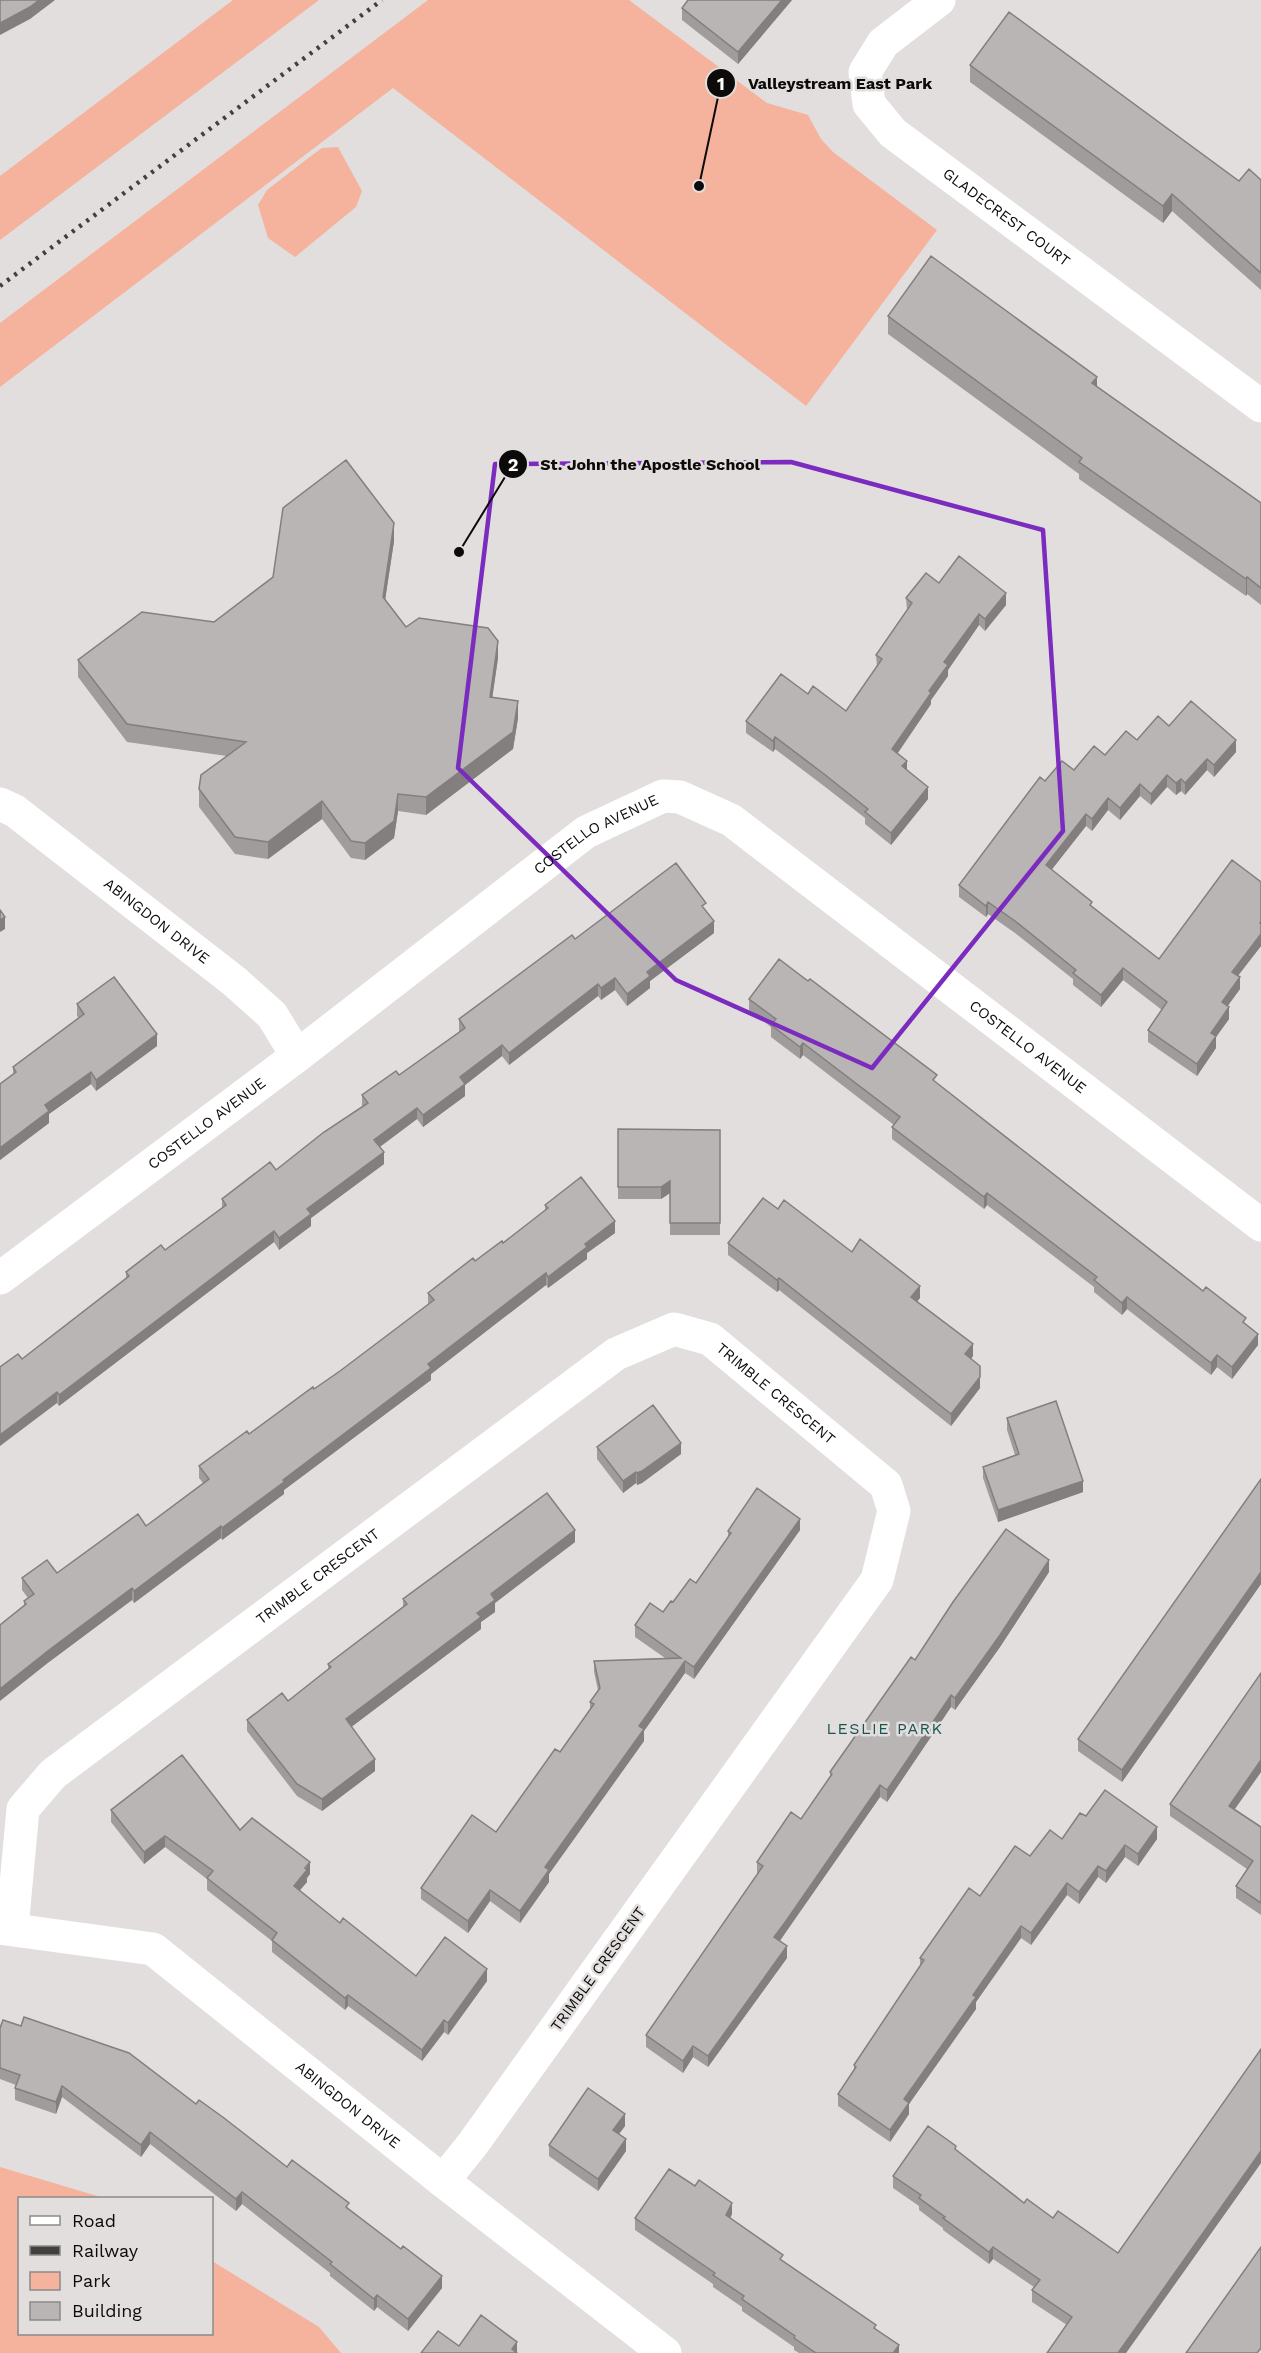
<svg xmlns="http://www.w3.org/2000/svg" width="1261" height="2353" font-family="'Work Sans',sans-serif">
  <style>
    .green { fill: #f5b29d }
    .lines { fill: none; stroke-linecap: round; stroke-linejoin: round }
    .minor { stroke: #fff; stroke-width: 33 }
    .rail { stroke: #42403f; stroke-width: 4.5; stroke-dasharray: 3 6; stroke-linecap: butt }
    .wall { fill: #9f9c9b }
    .shaded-wall { fill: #827f7e }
    .building { fill: #b9b5b4; stroke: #827f7e; stroke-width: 1.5 }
    .marked { fill: none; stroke: #7b2cbf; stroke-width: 4.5; stroke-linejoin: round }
    .labels { text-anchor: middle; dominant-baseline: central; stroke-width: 5; stroke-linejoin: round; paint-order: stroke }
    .street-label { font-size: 15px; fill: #0c0b0a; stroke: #e2dedd }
    .neighbourhood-label { font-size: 16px; letter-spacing: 1.5px; fill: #1a5450; stroke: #e2dedd }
    .leader { fill: none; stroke: #0c0b0a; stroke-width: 2 }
    .callout-dot { fill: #0c0b0a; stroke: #e2dedd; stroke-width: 2 }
    .mark-label { font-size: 18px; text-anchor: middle; font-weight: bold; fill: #fff }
    .callout-label { font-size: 16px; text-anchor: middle; font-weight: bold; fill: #0c0b0a; stroke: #e2dedd; stroke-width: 5; stroke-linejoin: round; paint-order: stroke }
  </style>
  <rect width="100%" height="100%" fill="#e2dedd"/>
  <path class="green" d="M233 0H319L0 240V176Z
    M428 0H629L767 103 808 115 821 139 833 152 937 230 806 406 393 88 0 387V323Z
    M338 147 362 191 356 207 295 257 268 238 258 205 267 190 307 159 322 148Z
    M0 2167 104 2198H20V2334H212V2261L319 2327 341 2353H0Z"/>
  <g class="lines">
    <g class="minor">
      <path id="s1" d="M939 0 883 43 865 72 869 104 893 133 1261 406"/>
      <path id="s2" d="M0 804 15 811 234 981 272 1015 297 1056"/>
      <path id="s3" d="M0 1278 297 1056 586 832 663 796 680 797 731 820 1261 1225"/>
      <path id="s4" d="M0 1928 153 1949 443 2181 665 2353"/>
      <path id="s5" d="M12 1928 23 1809 53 1774 616 1354 674 1329 710 1339 886 1485 894 1511 877 1580 472 2145 443 2181"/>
    </g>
    <path class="rail" d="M0 286 382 0"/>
  </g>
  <path class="wall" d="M792 0 738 64 682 20V8Z
    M970 65 1239 181 1261 180V290L1172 211 1163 223 970 82Z
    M888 316 1097 387 1261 503V605L1247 594 1246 596 1079 479V474L888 334Z
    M394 541 385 600 406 627 498 658 492 697 518 718 513 749 426 815 398 811 394 838 365 860 351 858 322 819 268 859 235 854 199 807V789L227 756 127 742 78 677V660L214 622Z
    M939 583 1006 605 985 631 979 625 948 670V676L931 700V704L898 753 907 770 928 799 891 845 865 824V818L824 786 775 749 773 752 746 733V721L846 711 877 667 876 655 907 610 906 598Z
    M1169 726 1236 752 1214 777 1207 770 1185 795 1181 791 1176 795 1167 787 1151 805 1140 796 1120 820 1108 810 1092 831 1086 826 1051 870 1092 907 1159 959 1261 882V946L1238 976 1240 989 1227 1006 1229 1019 1216 1037V1048L1197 1076 1148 1042V1030L1162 1010 1123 980 1101 1007 1073 985V979L1015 933 988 914 986 917 959 897V885L1045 781 1074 770 1105 755Z
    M706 910 714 933 650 981V988L627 1006 615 990 601 1000 598 996 509 1065 502 1056 465 1085V1096L423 1127 417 1119 380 1147 384 1164 311 1218V1226L279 1250 274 1242 59 1406 22 1359 126 1279V1272L165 1250 222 1208V1199L276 1170 362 1107V1095L399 1075 459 1032V1019L575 939Z
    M749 999 937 1083 1246 1324 1258 1345 1232 1379 1217 1367 1211 1375 1127 1309 1122 1315 1094 1292V1287L987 1205 984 1209 892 1139V1127L894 1125 803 1055 800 1059 771 1037V1027L749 1010Z
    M77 1004 157 1046 96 1091 91 1084 49 1114V1123L0 1160V1084L13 1074V1067L79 1018 77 1016Z
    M618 1129 720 1130V1235H670V1193L661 1199H618Z
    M545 1205 615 1233 587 1253V1259L548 1288 546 1285 431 1374V1380L284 1490V1494L222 1540 221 1538 134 1603 132 1600 49 1662 24 1606V1601L28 1598 22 1590V1578L57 1573 146 1526 203 1483 199 1478V1466L249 1434 340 1371 428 1304V1293L503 1243 545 1211Z
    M778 1209 852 1252 920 1298 917 1301 973 1356 971 1359 980 1388 951 1426 779 1290 777 1292 728 1255V1243Z
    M1007 1418 1083 1492 998 1522 983 1478V1467L1015 1455 1007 1430Z
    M597 1447 681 1454 642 1483 637 1485 636 1483 623 1493 597 1459Z
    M1261 1479V1584L1122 1782 1078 1751V1739Z
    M800 1530 694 1679 685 1673 644 1731V1741L549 1874V1882L520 1923 490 1901 468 1933 421 1899V1888L496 1832 560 1752 590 1710V1702L598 1690 594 1672V1661L665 1658 635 1637V1625L663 1612 673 1602 696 1583 728 1539V1531Z
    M575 1542 495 1603V1612L481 1622V1629L351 1727 375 1771 322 1811 297 1796 247 1731V1720L288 1701 328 1669V1664L403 1607V1599Z
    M1049 1572 1000 1647 955 1710 951 1707 887 1802 880 1797 786 1932 780 1941 787 1958 708 2067 693 2057 683 2073 646 2047V2035L758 1874H757V1862L801 1819 830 1777V1772L915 1660Z
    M1261 1673V1772L1235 1809 1261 1827V1915L1236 1898V1886L1247 1869 1170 1816V1804Z
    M111 1810 240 1830 310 1874 307 1878V1882L300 1890 340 1923 416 1976 487 1981 448 2035 444 2032 422 2061 348 2006 345 2010 272 1952V1941L207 1890V1879L165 1847 144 1864 111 1822Z
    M1086 1816 1157 1839 1138 1866 1125 1857 1106 1883 1098 1877 1079 1904 1067 1895 1031 1945 1021 1938 976 2002V2009L909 2104V2114L890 2142 838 2106V2094L854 2070V2065L920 1966V1958L980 1896 1030 1856 1062 1839Z
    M0 2028 196 2104 349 2210 442 2288 408 2331 377 2307 374 2311 330 2276V2273L242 2204 236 2211 150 2144 141 2157 62 2097 56 2114 15 2100V2088L16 2085 0 2079Z
    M625 2126 619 2134 626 2151 598 2191 549 2156V2145Z
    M956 2150 1024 2203 1053 2218 1118 2253 1261 2163 1126 2353H1047L1067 2325 1032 2302V2290L1034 2287 993 2259 989 2264 943 2230V2228L919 2210V2206L893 2188V2176Z
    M695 2186 732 2214 730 2218 783 2261 876 2329 899 2353H799L794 2350V2347L742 2311V2307L713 2287V2284L635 2230V2218Z"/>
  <path class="shaded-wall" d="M39 0H55L30 19 0 35V23Z
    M782 0H792L738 64V52Z
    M1172 194V211L1163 223V206Z
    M1097 377V394L1092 383Z
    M394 523V541L383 614V597Z
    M1247 577V594L1246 596V579Z
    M1006 593V605L985 631V619Z
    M979 614V625L948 670V676L931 700V704L892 761V749L929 691 944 662Z
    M498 641V658L490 714V697Z
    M518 701V718L513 749 426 815V797Z
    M775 737V749L773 752V741Z
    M1236 740V752L1214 777V765Z
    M1207 759V770L1185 795V783Z
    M907 761V773L902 766Z
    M1167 775V787L1151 805V794Z
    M1181 779V791L1176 795V783Z
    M1140 784V796L1120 820V808Z
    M928 787V799L891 845V833Z
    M398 794V811L394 838 365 860V843Z
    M1108 798V810L1092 831V819Z
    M322 801V819L268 859V842Z
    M1086 814V826L1046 877V865Z
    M988 902V914L986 917V906Z
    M5 917V929L0 932V920Z
    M714 921V933L650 981V988L627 1006V994L647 972Z
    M1261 934V946L1232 983V972Z
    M1123 968V980L1101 1007V995Z
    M1240 977V989L1222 1014V1002Z
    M615 978V990L601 1000V988Z
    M598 984V996L509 1065V1053Z
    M1229 1007V1019L1216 1037V1048L1197 1076V1064L1211 1033Z
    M157 1034V1046L96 1091V1080Z
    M803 1043V1055L800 1059V1047Z
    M502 1045V1056L465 1085V1096L423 1127V1115L460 1077Z
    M91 1072V1084L49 1114V1123L0 1160V1148L45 1105Z
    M417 1108V1119L374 1151V1140Z
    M384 1152V1164L311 1218V1226L279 1250V1238L307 1209Z
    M670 1181V1193L661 1199V1187Z
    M987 1193V1205L984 1209V1197Z
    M615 1221V1233L587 1253V1259L548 1288V1277L585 1244Z
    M274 1231V1242L59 1406V1395Z
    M546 1273V1285L431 1374V1380L284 1490V1494L222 1540V1528L428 1364Z
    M779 1278V1290L777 1292V1280Z
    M920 1286V1298L911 1309V1297Z
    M1127 1297V1309L1122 1315V1303Z
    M1258 1334V1345L1232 1379V1367Z
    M973 1344V1356L965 1366V1354Z
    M1217 1355V1367L1211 1375V1363Z
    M980 1377V1388L951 1426V1414Z
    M57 1392V1403L0 1446V1435Z
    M681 1443V1454L642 1483 637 1485V1473Z
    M636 1472V1483L623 1493V1481Z
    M1083 1481V1492L998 1522V1510Z
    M800 1519V1530L694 1679V1667Z
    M221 1526V1538L134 1603V1591Z
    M575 1530V1542L495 1603V1612L481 1622V1629L346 1731V1719L477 1613 491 1594Z
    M1049 1560V1572L1000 1647 955 1710V1698Z
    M1261 1572V1584L1122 1782V1770Z
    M132 1588V1600L49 1662 0 1701V1689L49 1650Z
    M685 1661V1673L644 1731V1741L549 1874V1882L520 1923V1911L545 1867 639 1726Z
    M951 1695V1707L887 1802V1790Z
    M375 1759V1771L322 1811V1799Z
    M1261 1760V1772L1229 1817V1806Z
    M880 1785V1797L774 1949V1937Z
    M1157 1827V1839L1138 1866V1854Z
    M165 1836V1847L144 1864V1852Z
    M1125 1845V1857L1106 1883V1871Z
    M310 1862V1874L307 1878V1882L294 1897V1886Z
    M1098 1866V1877L1079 1904V1892Z
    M1067 1883V1895L1031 1945V1933Z
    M490 1890V1901L468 1933V1921Z
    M1021 1926V1938L976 2002V2009L909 2104V2114L890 2142V2130L904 2099 973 1995Z
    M787 1946V1958L708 2067V2056Z
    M487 1969V1981L448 2035V2023Z
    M348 1995V2006L345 2010V1998Z
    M444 2020V2032L422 2061V2050Z
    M693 2046V2057L683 2073V2061Z
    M62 2086V2097L56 2114V2102Z
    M625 2114V2126L613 2142V2130Z
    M150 2132V2144L141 2157V2145Z
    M626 2139V2151L598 2191V2179Z
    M1261 2151V2163L1126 2353H1118Z
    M242 2192V2204L236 2211V2199Z
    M732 2203V2214L726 2227V2215Z
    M993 2247V2259L989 2264V2252Z
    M442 2276V2288L408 2331V2319Z
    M377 2295V2307L374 2311V2299Z
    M517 2342V2353L512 2349Z
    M899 2345V2353H894V2352Z"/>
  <path class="building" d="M0 0H39L30 7 0 23Z
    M688 0H782L738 52 682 8Z
    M1009 12 1239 181 1249 169 1261 180V273L1172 194 1163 206 970 65Z
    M931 256 1097 377 1092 383 1261 503V588L1247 577 1246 579 1079 462 1082 458 888 316Z
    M346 460 394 523 383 597 406 627 419 618 488 628 498 641 490 697 518 701 513 732 426 797 398 794 394 821 365 843 351 841 322 801 268 842 235 837 199 789 201 775 246 742 127 724 78 660 142 612 214 622 273 577 283 508Z
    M959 556 1006 593 985 619 979 614 944 662 948 665 929 691 931 693 892 749 907 761 902 766 928 787 891 833 865 812 868 809 824 774 775 737 773 741 746 721 781 674 808 694 813 686 846 711 882 659 876 655 912 603 906 598 926 573 939 583Z
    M1191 701 1236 740 1214 765 1207 759 1185 783 1181 779 1176 783 1167 775 1151 794 1140 784 1120 808 1108 798 1092 819 1086 814 1046 865 1092 902 1090 905 1159 959 1232 860 1261 882V921L1260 923H1261V934L1232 972 1240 977 1222 1002 1229 1007 1211 1033 1216 1036 1197 1064 1148 1030 1167 1002 1123 968 1101 995 1073 973 1076 970 1015 921 988 902 986 906 959 885 1040 777 1045 781 1062 761 1074 770 1094 746 1105 755 1126 731 1137 740 1158 716 1169 726Z
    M676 863 706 903 702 906 714 921 647 972 650 976 627 994 615 978 601 988 598 984 509 1053 502 1045 460 1077 465 1084 423 1115 417 1108 374 1140 384 1152 307 1209 311 1214 279 1238 274 1231 59 1395 57 1392 0 1435V1367L18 1354 22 1359 129 1276 126 1272 161 1245 165 1250 226 1205 222 1199 270 1162 276 1170 324 1132 368 1103 362 1095 396 1071 399 1075 465 1028 459 1019 572 935 575 939Z
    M0 910 5 917 0 920Z
    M779 959 808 981 810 979 937 1075 933 1080 1203 1291 1206 1287 1246 1318 1243 1322 1258 1334 1232 1367 1217 1355 1211 1363 1127 1297 1122 1303 1094 1280 1097 1277 987 1193 984 1197 892 1127 900 1117 803 1043 800 1047 771 1025 776 1019 749 999Z
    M114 977 157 1034 96 1080 91 1072 45 1105 49 1111 0 1148V1084L16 1072 13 1067 84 1014 77 1004Z
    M618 1129 720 1130V1223H670V1181L661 1187H618Z
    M581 1177 615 1221 585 1244 587 1247 548 1277 546 1273 428 1364 431 1368 283 1480 284 1482 222 1528 221 1526 134 1591 132 1588 49 1650 0 1689V1625L26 1604 24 1601 34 1594 22 1578 47 1560 57 1573 138 1514 146 1526 209 1479 199 1466 247 1431 249 1434 313 1387 314 1389 340 1371 434 1300 428 1293 473 1258 475 1261 502 1241 503 1243 548 1208 545 1205Z
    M763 1198 778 1209 784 1200 852 1252 860 1239 920 1286 911 1297 973 1344 965 1354 980 1366V1377L951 1414 779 1278 777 1280 728 1243Z
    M1056 1401 1083 1481 998 1510 983 1467 1019 1454 1007 1418Z
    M653 1405 681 1443 642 1471 637 1473 636 1472 623 1481 597 1447Z
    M1261 1479V1572L1122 1770 1078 1739Z
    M757 1488 800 1519 694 1667 685 1661 639 1726 644 1729 545 1867 549 1870 520 1911 490 1890 468 1921 421 1888 472 1815 496 1832 555 1749 560 1752 594 1704 590 1702 600 1688 594 1661 681 1658 635 1625 650 1603 663 1612 671 1601 673 1602 690 1579 696 1583 731 1533 728 1531Z
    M547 1493 575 1530 491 1594 495 1600 477 1613 481 1617 346 1719 375 1759 322 1799 297 1784 247 1720 282 1693 288 1701 331 1667 328 1664 407 1604 403 1599Z
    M1006 1529 1049 1560 1000 1635 955 1698 951 1695 887 1790 880 1785 786 1921 774 1937 787 1946 708 2056 693 2046 683 2061 646 2035 763 1866 757 1862 791 1812 801 1819 832 1774 830 1772 911 1657 915 1660 953 1602Z
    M1261 1673V1760L1229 1806 1261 1827V1903L1236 1886 1253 1861 1170 1804Z
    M182 1755 240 1830 252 1818 310 1862 305 1868 307 1870 294 1886 340 1923 343 1918 416 1976 445 1937 487 1969 448 2023 444 2020 422 2050 348 1995 345 1998 272 1940 277 1933 207 1878 213 1871 165 1836 144 1852 111 1810Z
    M1105 1790 1157 1827 1138 1854 1125 1845 1106 1871 1098 1866 1079 1892 1067 1883 1031 1933 1021 1926 973 1995 976 1997 904 2099 909 2103 890 2130 838 2094 856 2067 854 2065 924 1960 920 1958 969 1888 980 1896 1015 1846 1030 1856 1050 1830 1062 1839 1080 1813 1086 1816Z
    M24 2017 129 2053 196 2104 199 2100 224 2118 287 2167 292 2160 349 2203 346 2207 401 2249 403 2246 442 2276 408 2319 377 2295 374 2299 330 2264 332 2262 242 2192 236 2199 150 2132 141 2145 62 2086 56 2102 15 2088 20 2075 0 2068V2028L3 2020 21 2026Z
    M1261 2049V2151L1118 2353H1047L1072 2317 1032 2290 1040 2280 993 2247 989 2252 943 2218 945 2217 919 2198 921 2195 893 2176 928 2126 956 2146 955 2149 1024 2203 1027 2199 1053 2218 1058 2211 1118 2253Z
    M588 2088 625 2114 613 2130 626 2139 598 2179 549 2145Z
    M669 2169 695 2186 699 2180 732 2203 726 2215 783 2255 780 2259 876 2325 874 2328 899 2345 894 2352 896 2353H816L794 2338 795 2336 742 2299 744 2296 713 2275 715 2273 635 2218Z
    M1261 2247V2348L1257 2353H1186Z
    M481 2315 517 2342 512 2349 517 2353H421L438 2331 459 2346Z"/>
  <path class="marked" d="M791 462 1043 530 1063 831 872 1068 676 980 458 768 495 464Z"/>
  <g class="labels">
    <g class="street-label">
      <text stroke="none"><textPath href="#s1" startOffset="316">GLADECREST COURT</textPath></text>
      <text stroke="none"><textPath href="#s3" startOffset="744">COSTELLO AVENUE</textPath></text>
      <text stroke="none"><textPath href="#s2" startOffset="196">ABINGDON DRIVE</textPath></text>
      <text stroke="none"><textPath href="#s3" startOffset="1268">COSTELLO AVENUE</textPath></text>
      <text stroke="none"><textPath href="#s3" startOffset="258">COSTELLO AVENUE</textPath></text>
      <text stroke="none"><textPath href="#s5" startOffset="1054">TRIMBLE CRESCENT</textPath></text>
      <text stroke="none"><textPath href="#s5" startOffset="496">TRIMBLE CRESCENT</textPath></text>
      <text transform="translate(598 1969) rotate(-54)">TRIMBLE CRESCENT</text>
      <text stroke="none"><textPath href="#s4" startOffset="404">ABINGDON DRIVE</textPath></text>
    </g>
    <g class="neighbourhood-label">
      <text x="885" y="1728">LESLIE PARK</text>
    </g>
  </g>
  <path class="leader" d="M699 186L721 83M459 552L513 464"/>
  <g class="callout-dot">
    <circle cx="699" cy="186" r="6"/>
    <circle cx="459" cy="552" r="6"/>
    <circle cx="721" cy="83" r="15"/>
    <circle cx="513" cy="464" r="15"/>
  </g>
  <g class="mark-label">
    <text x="721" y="90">1</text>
    <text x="513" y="471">2</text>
  </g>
  <g class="callout-label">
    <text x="840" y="89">Valleystream East Park</text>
    <text x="650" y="470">St. John the Apostle School</text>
  </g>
  <rect x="18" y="2197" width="195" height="138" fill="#e2dedd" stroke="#8c8a89" stroke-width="1.5"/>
  <rect x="30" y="2216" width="30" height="9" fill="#ffffff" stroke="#8c8a89" stroke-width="1.5"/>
  <text x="72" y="2227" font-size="18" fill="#0c0b0a">Road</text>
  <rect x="30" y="2246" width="30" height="9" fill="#42403f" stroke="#8c8a89" stroke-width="1.5"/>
  <text x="72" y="2257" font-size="18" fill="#0c0b0a">Railway</text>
  <rect x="30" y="2272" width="30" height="18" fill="#f5b29d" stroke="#8c8a89" stroke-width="1.5"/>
  <text x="72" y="2287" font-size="18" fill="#0c0b0a">Park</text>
  <rect x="30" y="2302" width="30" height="18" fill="#b9b5b4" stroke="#8c8a89" stroke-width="1.5"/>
  <text x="72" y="2317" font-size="18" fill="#0c0b0a">Building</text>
</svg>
